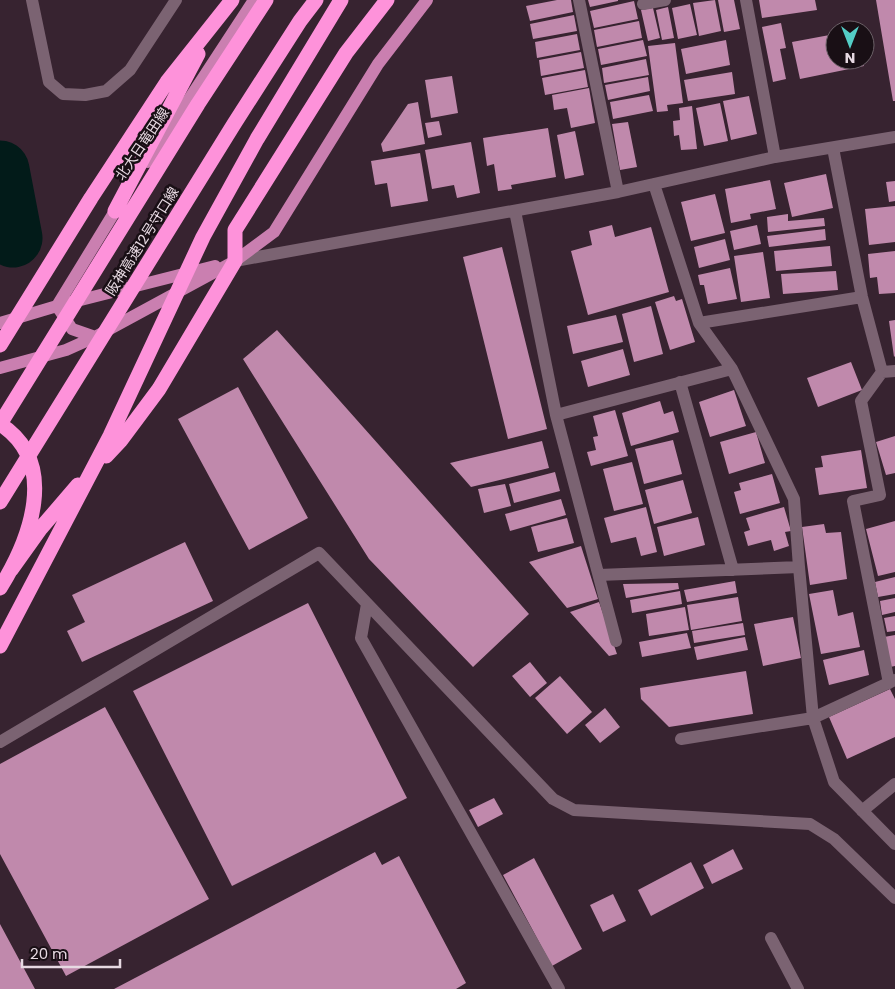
<svg xmlns="http://www.w3.org/2000/svg" width="895" height="989" font-family="Poppins,'Noto Sans JP',sans-serif">
  <style>
    .lines { fill: none; stroke-linecap: round; stroke-linejoin: round }
    .river { stroke: #021b19; stroke-width: 59 }
    .building { fill: #c089ac }
    .minor { stroke: #7b6372; stroke-width: 12 }
    .major { stroke: #ca7fb0; stroke-width: 12 }
    .highway { stroke: #fe92da; stroke-width: 15 }
    .labels { text-anchor: middle; dominant-baseline: central; stroke-width: 5; stroke-linejoin: round; paint-order: stroke }
    .street-label { font-size: 14px; fill: #e7d9e2; stroke: #190f15 }
  </style>
  <rect width="100%" height="100%" fill="#372330"/>
  <g class="lines">
    <path class="river" d="M0 170 13 238"/>
  </g>
  <path class="building" d="M557 0H571L573 12 530 21 526 6Z
    M588 0H618V1L590 7Z
    M715 0 721 31 699 36 693 3Z
    M718 0H734L740 29 724 32Z
    M759 0H815L817 10 762 18Z
    M876 0H895V101H893Z
    M634 1 638 19 594 28 590 11Z
    M690 4 697 35 678 39 672 8Z
    M668 7 674 38 662 40 656 10Z
    M653 8 660 38 648 41 641 10Z
    M574 15 577 31 533 39 530 24Z
    M639 21 642 38 597 47 594 30Z
    M781 23 786 48 780 49 786 79 773 82 762 27Z
    M577 34 580 50 537 58 535 42Z
    M835 34V60H862L864 66 800 79 792 42Z
    M643 40 647 56 601 65 598 49Z
    M726 40 730 65 686 74 681 49Z
    M675 43 683 103 667 105 668 111 657 112 648 46Z
    M581 52 584 68 541 76 539 60Z
    M646 59 649 75 604 83 602 68Z
    M585 70 588 87 545 95 542 78Z
    M732 72 735 94 688 101 684 80Z
    M452 76 458 113 431 118 425 80Z
    M648 77 650 91 608 100 605 85Z
    M589 88 595 123 571 128 567 108 554 110 552 95Z
    M649 95 653 111 613 119 610 102Z
    M749 96 757 134 731 140 723 101Z
    M418 102 425 144 383 152 381 144 408 104Z
    M720 103 728 141 704 146 696 108Z
    M692 106 697 149 681 150 679 135 674 136 673 121 680 120 679 108Z
    M439 121 442 135 428 138 425 123Z
    M628 122 637 167 620 170 612 124Z
    M548 128 556 177 511 185 512 189 498 191 494 164 487 166 483 138Z
    M575 131 584 175 565 179 557 135Z
    M471 142 480 193 457 198 454 185 432 189 425 150Z
    M420 153 428 201 391 207 387 183 375 185 371 161Z
    M826 174 833 208 792 217 784 183Z
    M770 180 776 209 750 214 751 219 731 223 725 189Z
    M895 181V201L889 202 886 182Z
    M715 194 725 233 691 241 681 202Z
    M895 206V242L869 245 865 209Z
    M788 214V221L824 218 825 226 768 232 767 217Z
    M612 225 615 237 651 227 669 292 588 315 571 251 592 245 589 231Z
    M757 225 761 244 734 250 730 231Z
    M825 229 826 240 769 247 767 236Z
    M725 239 730 260 699 268 694 247Z
    M830 246 832 266 776 271 774 251Z
    M502 247 547 429 508 439 463 257Z
    M895 251V293L879 294 877 277 870 278 868 254Z
    M763 252 770 298 741 302 734 256Z
    M730 268 737 299 708 304 704 285H700L698 275Z
    M836 271 838 290 783 294 781 274Z
    M674 296 676 301 682 299 695 342 670 350 655 302Z
    M651 306 663 354 634 362 622 314Z
    M616 315 623 342 573 354 567 326Z
    M895 320V356L894 357 889 321Z
    M277 330 529 614 473 667 369 559 243 359Z
    M623 349 630 375 588 387 581 361Z
    M851 362 862 390 818 407 807 378Z
    M238 387 308 518 249 550 178 419Z
    M734 390 746 426 710 437 699 402Z
    M660 401 664 414 673 411 679 432 631 446 622 413Z
    M615 410 628 456 591 466 587 452 596 450 593 437 598 436 593 416Z
    M756 432 765 463 729 474 720 442Z
    M895 436V473L886 475 876 442Z
    M673 440 682 474 644 484 635 449Z
    M542 441 549 468 471 487 450 463Z
    M861 450 867 488 819 495 815 468 823 467 821 456Z
    M632 462 643 504 614 511 603 469Z
    M555 472 560 491 514 503 509 484Z
    M772 474 780 503 740 514 734 492 741 490 739 483Z
    M683 480 692 513 654 524 645 490Z
    M505 484 511 506 484 513 478 489Z
    M561 499 566 515 510 531 505 514Z
    M646 507 657 552 641 556 636 537 611 543 604 518Z
    M784 507 791 531 785 532 789 546 774 551 771 540 748 546 744 532 750 530 746 518Z
    M698 517 705 545 664 556 657 527Z
    M567 518 574 543 538 552 531 527Z
    M895 521V572L878 576 866 529Z
    M824 524 826 533 841 532 847 579 810 585 802 527Z
    M185 542 213 601 82 662 67 631 85 622 72 595Z
    M581 546 598 599 567 608 529 562Z
    M895 577V594L878 597 875 582Z
    M735 581 737 593 687 602 684 590Z
    M678 583 679 589 626 598 623 584Z
    M833 590 838 616 853 612 860 647 821 654 809 594Z
    M680 591 682 604 632 613 630 600Z
    M738 597 742 621 691 630 687 605Z
    M895 598V612L882 615 880 601Z
    M599 602 617 654 609 656 570 612Z
    M308 603 407 798 232 886 133 691Z
    M685 607 689 630 649 636 646 614Z
    M895 616V631L887 632 884 618Z
    M793 617 801 658 763 666 754 624Z
    M743 623 745 635 694 643 692 631Z
    M687 633 691 648 642 657 639 642Z
    M895 635V666L890 667 884 637Z
    M745 637 748 650 697 660 694 647Z
    M864 650 869 675 829 685 823 660Z
    M530 662 547 683 530 697 512 676Z
    M746 671 753 714 669 727 641 699 640 688Z
    M560 676 592 712 567 734 535 698Z
    M890 689 895 699V737L847 759 829 717Z
    M105 707 209 899 66 976 0 854V764Z
    M605 708 620 727 600 743 585 725Z
    M494 798 503 814 478 827 469 810Z
    M733 849 743 869 712 884 703 865Z
    M375 852 382 865 399 856 466 983 456 989H114Z
    M534 858 582 949 552 966 503 875Z
    M691 862 704 888 651 916 638 890Z
    M613 894 626 921 603 932 590 905Z
    M0 924 35 989H0Z"/>
  <g class="lines">
    <path class="minor" d="M32 0 49 82 63 94 85 95 106 91 130 70 176 0
      M579 0 618 192
      M746 0 775 157
      M643 4 665 0
      M833 148 862 297 882 372 895 371
      M654 184 699 323 732 369 794 499 799 567 813 718 834 782 895 844
      M515 211 556 415 616 641
      M235 261 618 192 775 157 895 137
      M699 323 862 297
      M882 372 861 401 880 495 853 501 889 683
      M680 382 733 570
      M556 415 732 369
      M599 575 799 567
      M367 604 361 638 559 989
      M681 739 813 718 895 680
      M0 742 319 553 553 799 574 810 810 824 834 839 895 898
      M862 811 895 784
      M771 938 798 989"/>
    <path class="major" d="M148 162 254 0
      M0 323 57 306 215 266
      M95 337 72 329 57 306 120 203
      M0 368 66 350 95 337 235 261 274 232 378 64 427 0"/>
    <path class="highway" d="M115 211 198 54
      M0 345 91 198 167 82 232 0
      M0 424 198 104 266 0
      M0 424C60 463 30 540 0 588
      M106 456 121 440 159 389 235 261V230L346 53 387 0
      M0 502 234 124 300 21 316 0
      M11 570 41 528 78 485
      M0 646 110 436 203 237 257 139 341 0"/>
  </g>
  <g class="labels">
    <g class="street-label">
      <text transform="translate(142 144) rotate(-56)">北大日竜田線</text>
      <text transform="translate(142 241) rotate(-58)">阪神高速12号守口線</text>
    </g>
  </g>
  <g transform="translate(850 45) rotate(180)"><circle r="24" fill="#190f15" stroke="#6b6067"/>
  <path d="M0-4L9 19L0 12L-9 19Z" fill="#54cdc6"/>
  <text y="-8" font-size="14" font-weight="bold" text-anchor="middle" fill="#e7d9e2">N</text>
  </g>
  <path d="M22 959v8h98v-8" fill="none" stroke="#e7d9e2" stroke-width="2.5"/>
  <text x="30" y="959" font-size="15" fill="#e7d9e2" stroke="#190f15" stroke-width="4" paint-order="stroke">20 m</text>
</svg>
